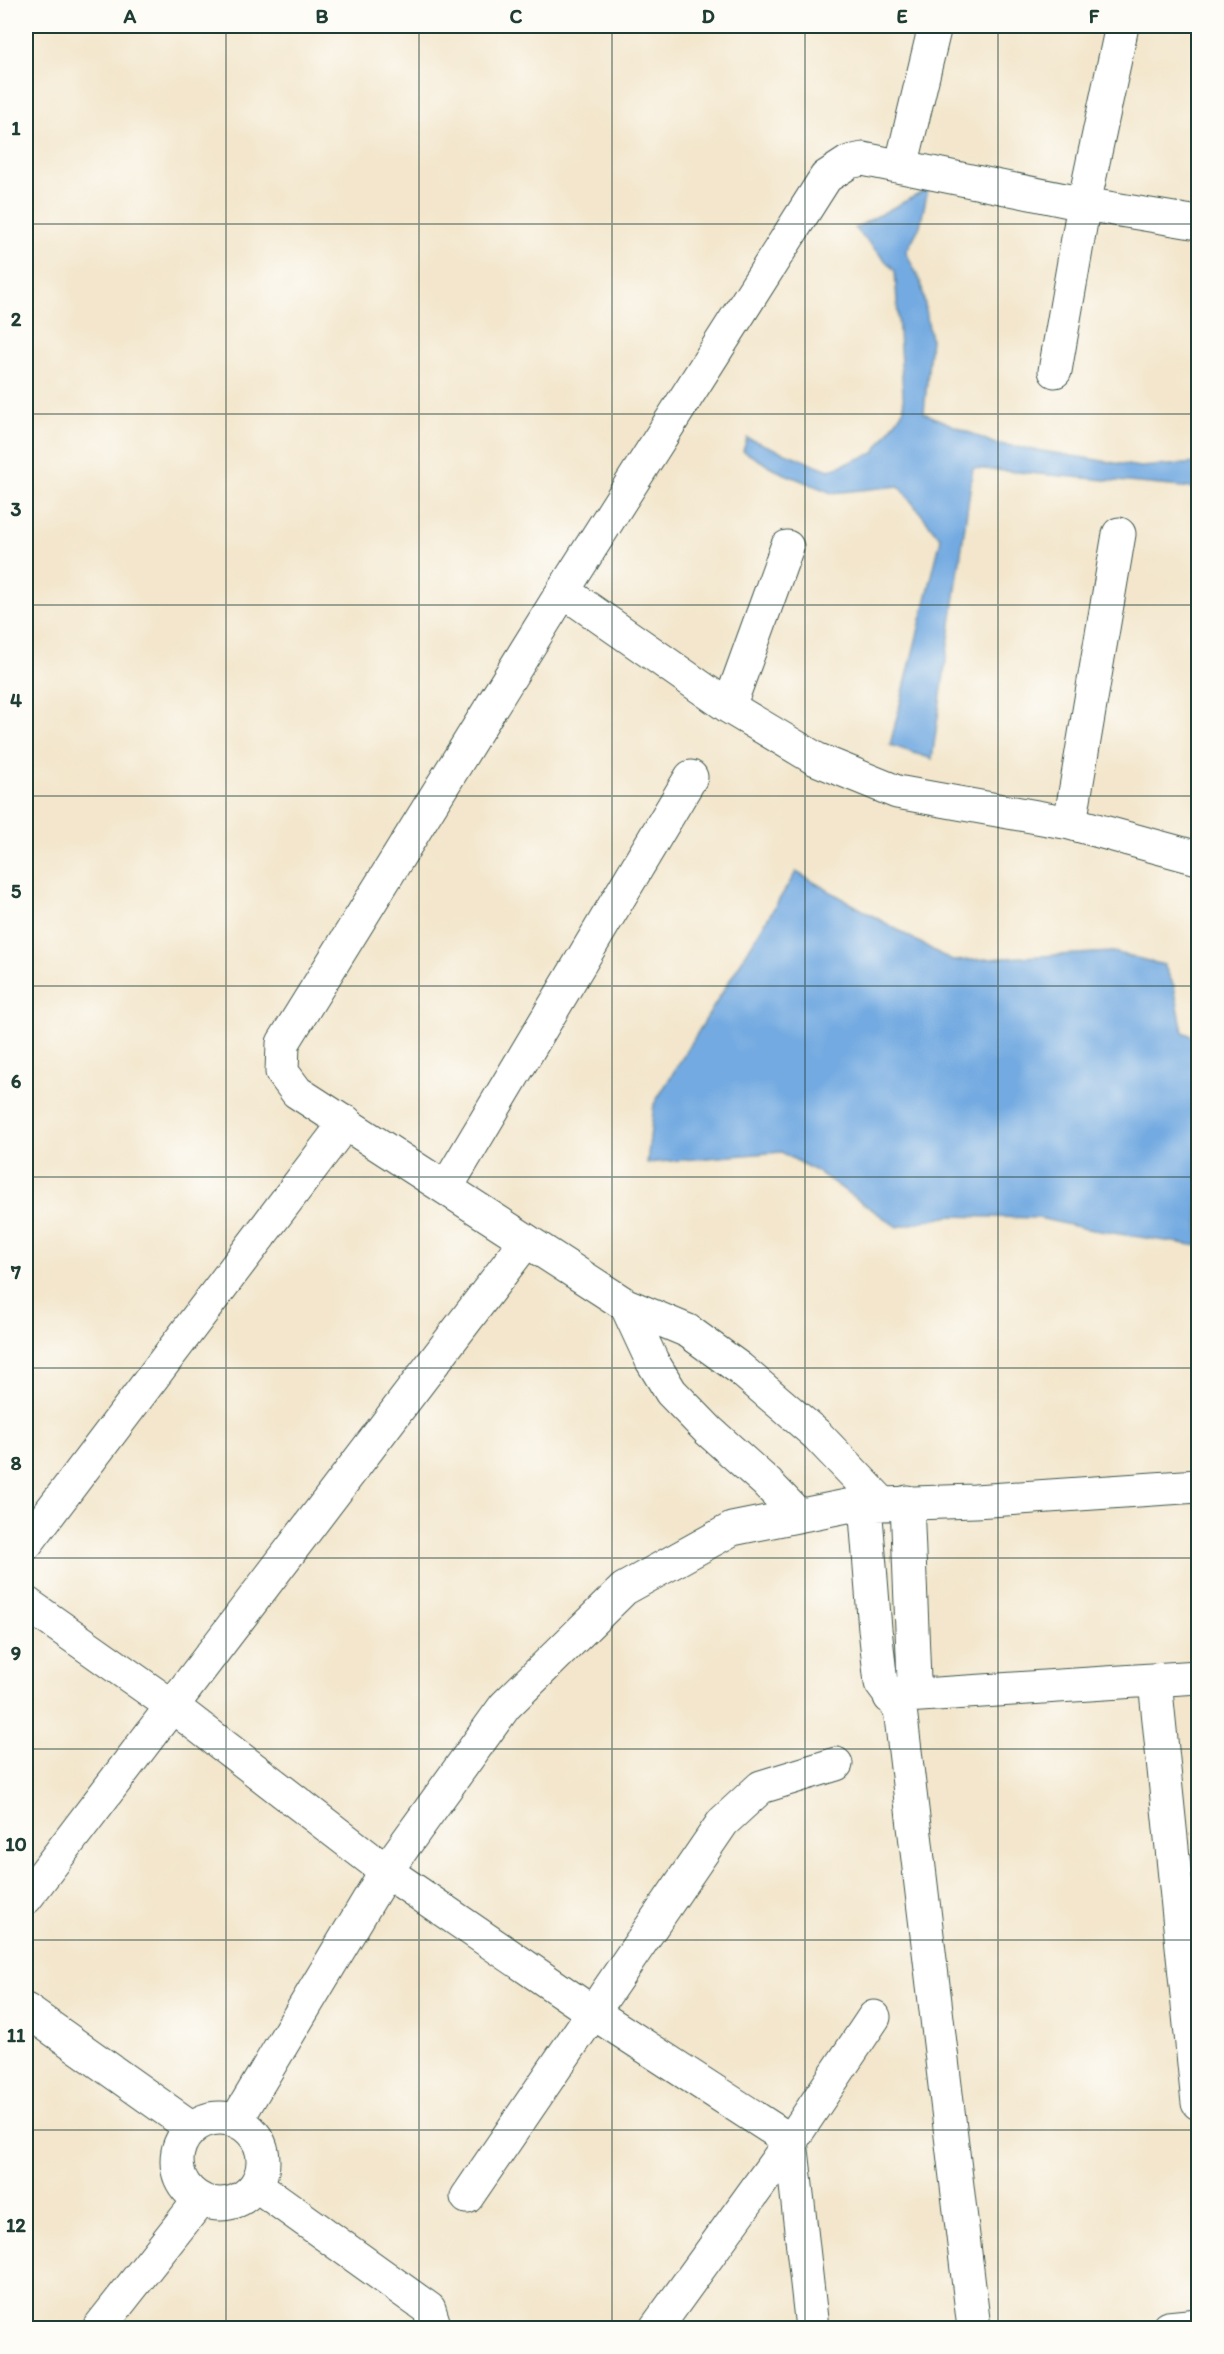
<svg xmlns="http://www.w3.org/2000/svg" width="1224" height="2354" font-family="Itim,sans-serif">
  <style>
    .water { fill: #73aae1; stroke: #49748a; stroke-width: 1.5 }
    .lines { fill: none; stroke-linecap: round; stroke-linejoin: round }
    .minor-casing { stroke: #3f564b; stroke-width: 35 }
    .minor { stroke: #fff; stroke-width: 33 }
    .grid { fill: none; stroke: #1f3d34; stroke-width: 1.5; stroke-opacity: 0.55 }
    .neatline { fill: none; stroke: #1f3d34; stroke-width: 2 }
    .grid-label { font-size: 20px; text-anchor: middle; font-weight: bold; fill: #1f3d34 }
  </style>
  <rect width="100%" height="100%" fill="#fdfcf7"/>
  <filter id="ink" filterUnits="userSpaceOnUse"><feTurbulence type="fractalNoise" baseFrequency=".0167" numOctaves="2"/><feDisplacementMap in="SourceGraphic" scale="12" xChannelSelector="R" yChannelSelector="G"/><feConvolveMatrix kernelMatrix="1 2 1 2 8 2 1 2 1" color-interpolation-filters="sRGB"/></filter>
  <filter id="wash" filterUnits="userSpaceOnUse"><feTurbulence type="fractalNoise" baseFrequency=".008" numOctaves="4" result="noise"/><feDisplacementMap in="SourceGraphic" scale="24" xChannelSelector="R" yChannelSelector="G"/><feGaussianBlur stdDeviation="1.35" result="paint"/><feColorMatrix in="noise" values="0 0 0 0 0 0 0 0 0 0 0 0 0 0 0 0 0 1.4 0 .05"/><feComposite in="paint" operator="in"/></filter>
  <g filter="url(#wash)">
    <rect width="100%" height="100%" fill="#f3e6cc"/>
    <path class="water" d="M928 189 920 226 906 252 921 283 931 339 924 413 993 443 1140 467 1198 463V491L1193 488 973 468 932 759 890 745 941 539 899 486 832 493 780 472 743 451 747 438 829 470 874 453 904 409 895 271 855 228Z
      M796 872 952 961 1113 952 1164 965 1174 986 1183 1032 1198 1039V1246L1087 1229 1039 1218 950 1216 897 1227 821 1174 781 1152 647 1163 654 1104Z"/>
  </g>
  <g filter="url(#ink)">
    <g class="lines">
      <g class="minor-casing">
        <path id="minor" d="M901 167 935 26
          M1055 371 1084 204 1122 26
          M563 591 729 707 816 759 897 792 1070 823 1198 858
          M729 707 787 547
          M1070 823 1119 534
          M446 1188 691 777
          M626 1305 652 1361 671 1392 709 1431 766 1482 798 1515
          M865 1504 875 1629 881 1683 900 1709 974 2328
          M883 1504 816 1434 739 1368 688 1331 626 1305 297 1092 282 1072 283 1043 563 591 826 177 849 162 863 159 1084 204 1198 223
          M26 1544 346 1122
          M26 1603 172 1706 386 1871 592 2012 791 2141 812 2328
          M1155 1681 1198 2103
          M890 1697 1198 1677
          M900 1709 914 1680 907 1502
          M26 1898 526 1241
          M26 2010 192 2128
          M177 2161a43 43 0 1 1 86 0a43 43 0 1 1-86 0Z
          M236 2121 386 1871 505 1706 624 1589 732 1529 852 1505 975 1501 1198 1486
          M256 2185 429 2309 435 2328
          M467 2197 723 1822 761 1787 836 1764
          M99 2328 200 2200
          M656 2328 791 2141 874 2017
          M1168 2328 1198 2325"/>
      </g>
      <use href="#minor" class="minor"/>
    </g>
  </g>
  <path class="grid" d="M226 26V2328M419 26V2328M612 26V2328M805 26V2328M998 26V2328M26 224H1198M26 414H1198M26 605H1198M26 796H1198M26 986H1198M26 1177H1198M26 1368H1198M26 1558H1198M26 1749H1198M26 1940H1198M26 2130H1198"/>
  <rect width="1224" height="2354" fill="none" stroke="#fdfcf7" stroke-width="66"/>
  <rect x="33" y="33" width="1158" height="2288" class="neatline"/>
  <g class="grid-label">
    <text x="130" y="23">A</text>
    <text x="322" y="23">B</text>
    <text x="516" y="23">C</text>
    <text x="708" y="23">D</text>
    <text x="902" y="23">E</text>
    <text x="1094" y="23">F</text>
    <text x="16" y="135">1</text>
    <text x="16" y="326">2</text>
    <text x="16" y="516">3</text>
    <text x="16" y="707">4</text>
    <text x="16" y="898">5</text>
    <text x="16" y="1088">6</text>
    <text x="16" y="1279">7</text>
    <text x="16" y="1470">8</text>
    <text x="16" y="1660">9</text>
    <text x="16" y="1851">10</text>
    <text x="16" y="2042">11</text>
    <text x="16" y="2232">12</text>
  </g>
</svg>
